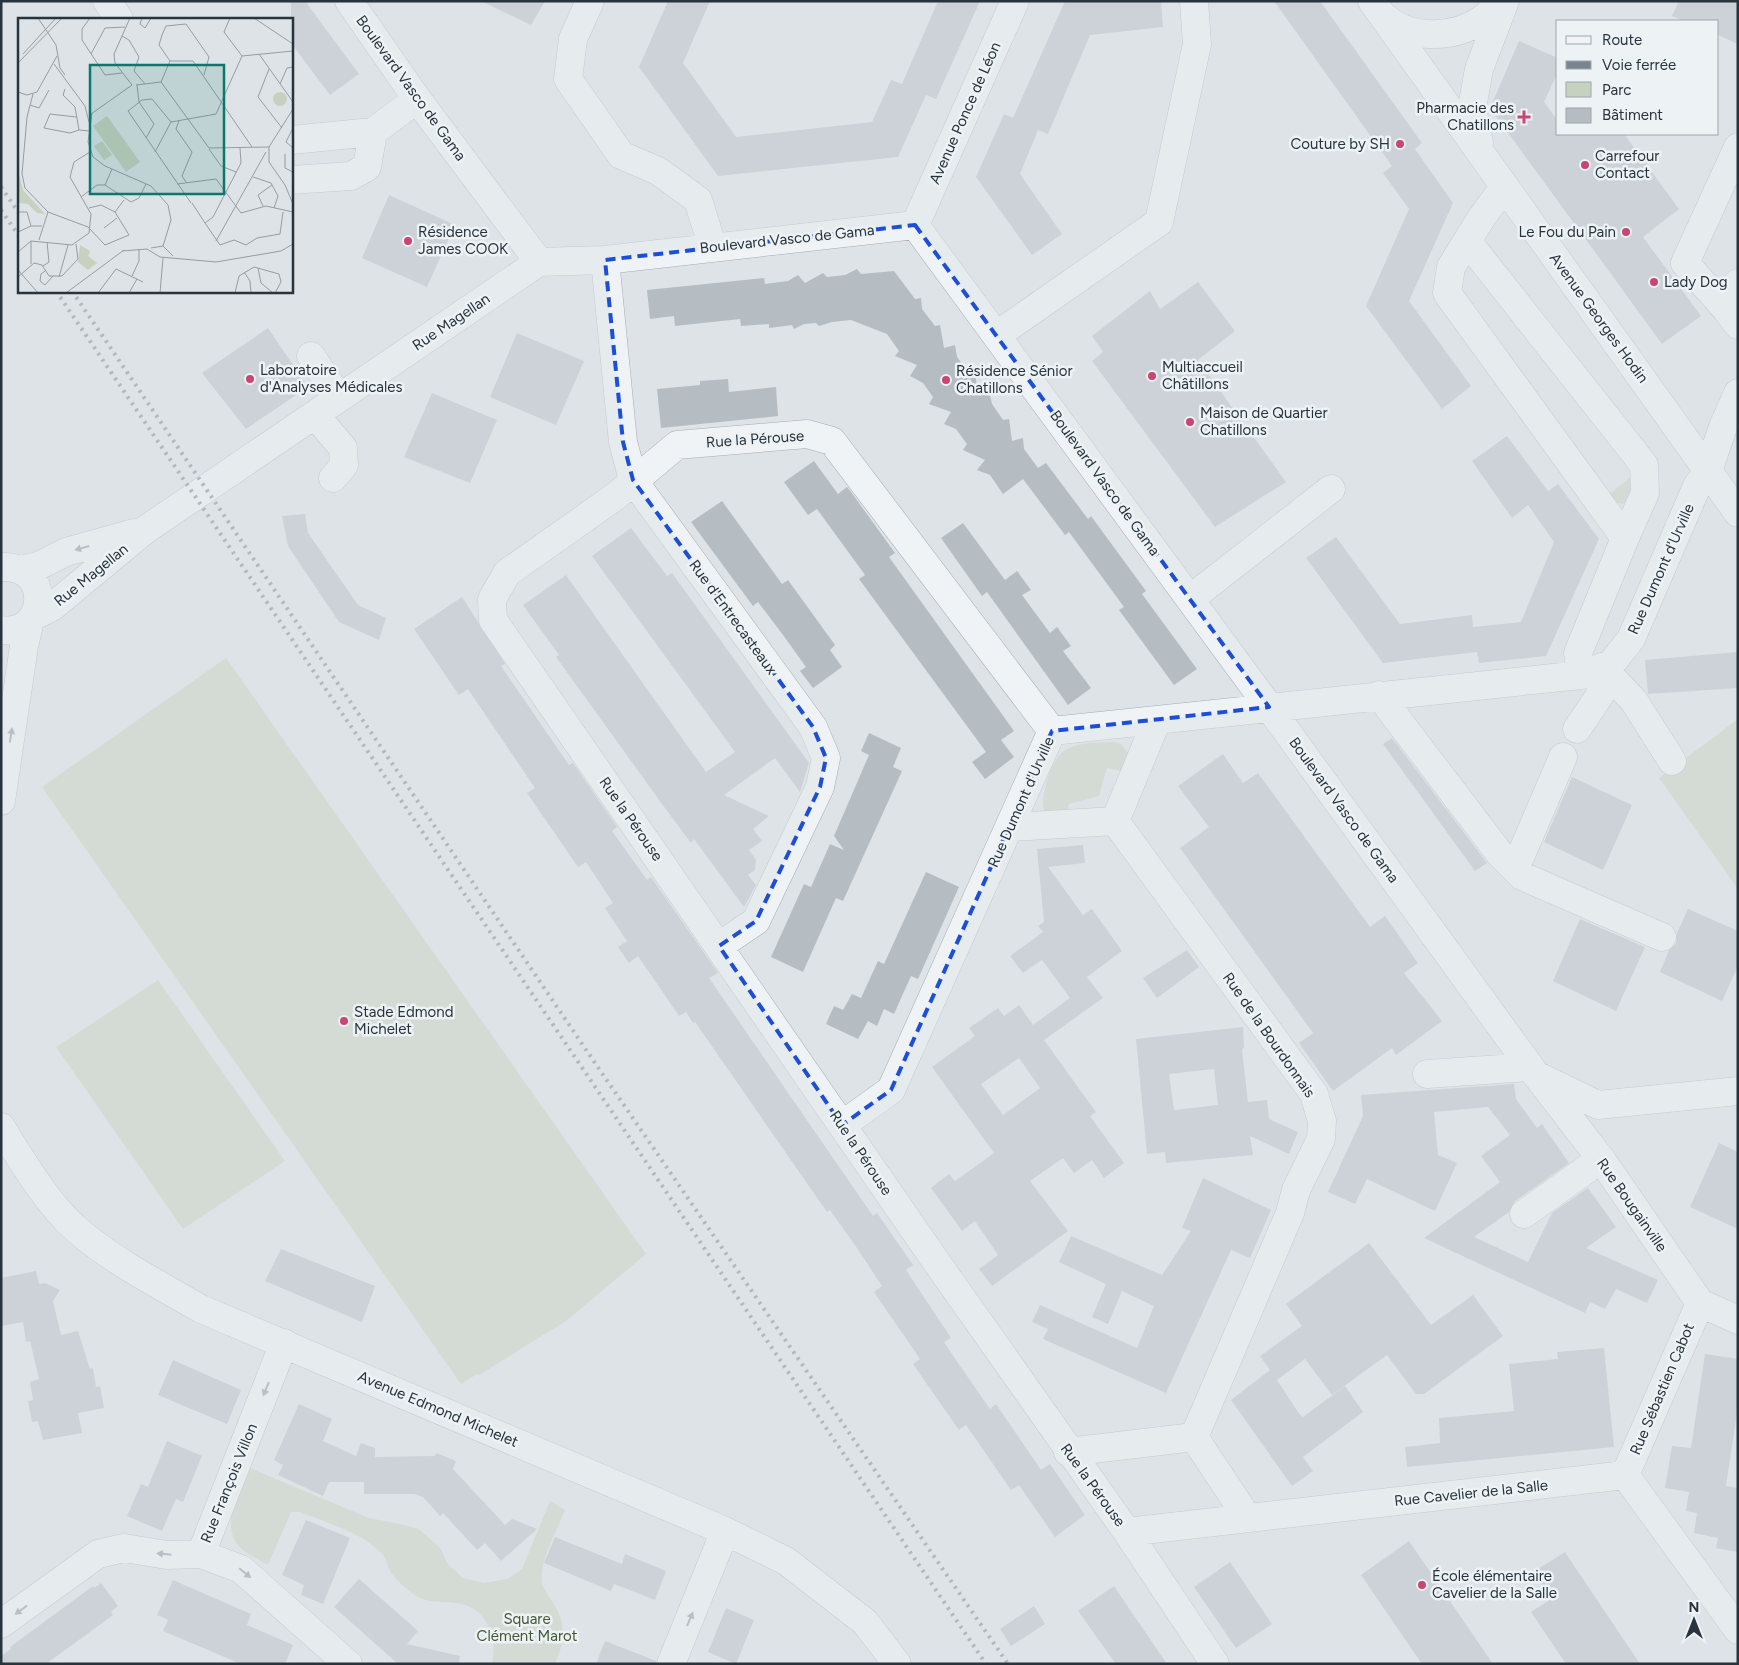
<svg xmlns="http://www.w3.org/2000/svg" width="1739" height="1665" font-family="Figtree,sans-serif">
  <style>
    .green { fill: #c7d1bf }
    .building { fill: #b5bdc3; fill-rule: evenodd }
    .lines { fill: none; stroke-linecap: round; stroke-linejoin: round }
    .minor-casing { stroke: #a3abb1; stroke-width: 29 }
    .minor { stroke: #f0f3f5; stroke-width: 28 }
    .rail { stroke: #788590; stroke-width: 4; stroke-dasharray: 2.5 5; stroke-linecap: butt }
    .oneway { fill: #8c9399 }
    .marked { fill: none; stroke: #1d4ed8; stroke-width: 4; stroke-dasharray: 10 6; stroke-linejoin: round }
    .poi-dot { fill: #c94572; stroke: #edf2f5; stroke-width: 2 }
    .labels { text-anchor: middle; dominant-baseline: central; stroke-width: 5; stroke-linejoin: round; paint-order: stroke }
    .street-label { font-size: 15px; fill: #27333d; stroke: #edf2f5 }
    .poi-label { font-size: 15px; fill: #27333d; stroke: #edf2f5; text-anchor: start }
    .park-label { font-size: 15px; fill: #425835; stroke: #edf2f5 }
    .inset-road { fill: none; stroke: #959da3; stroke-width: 1 }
    .view { fill: #0f766e; fill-opacity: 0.15; stroke: #0f766e; stroke-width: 2.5 }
    .inset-edge { fill: none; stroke: #27333d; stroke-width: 2.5 }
  </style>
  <rect width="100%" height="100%" fill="#dee3e7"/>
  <path class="green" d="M1632 476 1635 495 1623 504 1612 502 1606 497Z
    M226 658 646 1254 566 1321 479 1375 477 1374 461 1384 42 787Z
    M1738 719V889L1659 778Z
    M1113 742 1121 744 1129 754 1126 772 1107 768 1099 796 1069 804 1066 818 1047 820C1046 815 1043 809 1043 805 1043 788 1052 757 1067 749 1079 742 1099 743 1113 742Z
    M158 980 285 1161 183 1229 56 1047Z
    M250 1468 369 1518 405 1525 419 1529 440 1548 448 1564 463 1578 484 1583 507 1579 522 1569 550 1501 565 1510C557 1531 540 1559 542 1582 544 1591 550 1598 555 1606 567 1626 564 1643 555 1664H492C498 1637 487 1607 456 1603 440 1601 426 1604 412 1593 404 1587 395 1579 390 1571 387 1565 386 1558 382 1554 362 1532 326 1523 300 1512H291L268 1565C260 1561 252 1556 244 1551 216 1529 240 1493 250 1468Z"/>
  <path class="building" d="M291 1H305L359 74 330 95 291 43Z
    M481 1H545L531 25Z
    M668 1H710L683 63 736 137 872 122 891 80 902 84 938 1H980L936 99 926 95 898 157 718 176 639 67Z
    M1065 1H1161L1163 27 1090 35 1048 134 1038 130 1020 174 1062 234 1032 255 976 177 1004 114 1013 118Z
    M1274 1H1320L1422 143 1415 149 1453 203 1409 301 1471 386 1442 409 1366 306 1409 209 1383 173 1392 166Z
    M1679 1H1738V44L1718 35V21H1685L1672 16Z
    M1519 41 1558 58V72L1544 102 1558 121V134H1624L1679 209 1643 237 1701 316 1662 344 1490 108Z
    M389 195 455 225 427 287 362 258Z
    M857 269 861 274 894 271 915 299 921 298 922 309 935 326 940 325 944 348 955 345 957 357 969 373 975 372 978 393 989 391 992 404 1003 420 1009 419 1012 441 1023 438 1024 449 1038 468 1046 463 1088 519 1091 516 1146 591 1142 594 1197 669 1174 685 1119 610 1124 607 1069 532 1065 535 1023 479 1003 494 990 475 977 470 985 460 963 450 967 444 956 429 944 424 951 412 929 404 933 397 923 383 910 376 917 365 895 356 899 351 887 334 851 320 832 322 819 326 816 323 804 324 794 329 792 325 769 328V324L741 326 740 319 675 326 674 316 650 319 647 290 764 278 765 284 788 281 798 275 805 283 823 273 827 277 845 275Z
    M1198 282 1235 331 1198 360 1286 482 1215 527 1092 361 1103 352 1092 336 1150 291 1160 309Z
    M268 328 308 387 246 429 202 373Z
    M517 333 584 361 556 425 490 397Z
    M728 379 729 392 776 387 778 416 661 428 657 389 700 385V381Z
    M432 393 497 420 470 483 404 457Z
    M1507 436 1548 491 1558 484 1599 539 1546 656 1479 663 1477 652 1383 663 1306 558 1336 537 1400 624 1472 615 1473 627 1521 622 1554 542 1528 505 1512 518 1472 461Z
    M814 461 838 494 847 487 851 492 895 553 889 557 1014 731 1001 740 1014 757 985 779 972 762 986 752 859 579 865 575 817 509 808 515 784 482Z
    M722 501 782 584 788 580 835 645 830 650 842 667 813 688 800 671 806 667 783 635 758 602 753 606 691 522Z
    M305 514 308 533 358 605 386 618 379 640 339 622 288 546 282 516Z
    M963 523 1005 580 1017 571 1031 590 1022 595 1050 633 1057 627 1071 646 1063 651 1091 688 1068 705 987 592 982 596 941 538Z
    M631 528 667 576 672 573 809 763 800 792 775 758 724 795 769 816 753 829 762 841 749 850 756 860 755 870 748 875 756 885 744 907 694 839 691 843 662 804 556 657 559 655 523 605 566 575 706 772 735 752 592 556Z
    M462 597 505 664 501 666 569 765 573 763 617 827 612 831 647 880 651 877 718 973 709 978 873 1216 877 1213 913 1265 906 1270 951 1338 944 1342 956 1360 990 1409 996 1404 1041 1470 1050 1464 1085 1515 1055 1537 1019 1485 1011 1490 966 1425 959 1430 913 1364 920 1359 874 1292 882 1286 859 1251 830 1210 827 1212 695 1022 693 1023 686 1012 679 1016 638 956 629 963 618 947 627 941 605 908 613 903 586 862 578 867 527 793 535 788 495 729 468 689 459 695 414 629Z
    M1738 652V688L1648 694 1645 660Z
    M869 733 901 748 893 767 902 771 843 901 836 898 803 972 771 957 804 884 811 887 830 844 844 850 834 836 869 755 861 751Z
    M1392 738 1487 863 1475 871 1383 744Z
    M1223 754 1243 783 1258 773 1370 927 1385 916 1418 963 1404 973 1442 1021 1396 1055 1392 1048 1333 1091 1299 1043 1313 1033 1180 848 1209 827 1178 786Z
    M1572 777 1632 805 1603 870 1544 842Z
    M1083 845 1085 863 1048 867 1083 915 1092 909 1122 951 1087 977 1103 998 1044 1040 1096 1112 1090 1116 1124 1163 1104 1178 1092 1160 1074 1173 1063 1158 1030 1181 1068 1231 992 1286 979 1269 998 1255 975 1221 962 1231 931 1188 949 1174 955 1181 994 1153 932 1067 975 1036 969 1028 998 1008 1004 1016 1019 1005 1033 1025 1070 998 1042 960 1023 973 1010 956 1043 932 1038 926 1044 922 1037 849ZM1019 1058 1040 1088 1003 1115 981 1084Z
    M926 872 959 887 918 979 911 976 894 1014 884 1009 877 1026 868 1021 858 1039 826 1024 834 1006 843 1010 852 994 861 998 878 961 884 964Z
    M1688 909 1738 931V966L1722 1001 1660 972 1669 950 1676 944 1677 933Z
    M1580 919 1645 947 1616 1011 1553 981Z
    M1187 950 1199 967 1157 998 1143 978Z
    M1243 1027 1244 1048 1242 1049 1248 1102 1267 1100 1269 1119 1298 1132 1289 1154 1250 1136 1253 1155 1166 1163 1165 1152 1147 1154 1136 1039ZM1214 1069 1218 1105 1174 1110 1169 1074Z
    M1514 1084 1516 1099 1537 1128 1542 1124 1569 1163 1515 1201 1509 1212 1474 1237 1528 1262 1552 1213 1588 1188 1616 1227 1586 1248 1658 1280 1647 1303 1616 1289 1605 1309 1590 1302 1585 1313 1424 1238 1500 1182 1481 1156 1510 1135 1488 1107 1434 1112 1438 1155 1457 1163 1435 1211 1367 1179 1355 1204 1328 1192 1363 1116 1361 1095Z
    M1719 1143 1738 1152V1229L1690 1207Z
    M1203 1178 1271 1210 1250 1258 1231 1250 1166 1393 1043 1339 1048 1329 1032 1322 1040 1305 1137 1348 1154 1306 1122 1291 1108 1324 1092 1317 1106 1284 1059 1262 1071 1236 1162 1275 1191 1231 1182 1228Z
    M1369 1243 1431 1325 1473 1295 1503 1336 1424 1394H1416L1387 1355 1332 1395 1305 1359 1277 1380 1300 1415 1303 1417 1345 1386 1363 1412 1303 1457 1313 1471 1292 1486 1231 1400 1270 1370 1260 1356 1302 1326 1286 1304Z
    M281 1249 375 1286 362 1322 265 1281Z
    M36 1271 39 1284 45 1283 60 1290 53 1301 61 1335 78 1331 90 1369 93 1368 96 1387 100 1386 104 1408 78 1413 82 1433 43 1440 38 1421 32 1422 28 1401 33 1400 30 1382 39 1379 30 1341 26 1342 23 1322 1 1326V1278Z
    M1604 1348 1614 1447 1407 1467 1405 1447 1440 1443 1439 1418 1514 1411 1509 1364 1558 1359 1557 1352Z
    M1705 1354 1738 1359V1406L1726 1486 1738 1488V1552L1716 1548 1718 1538 1694 1533 1697 1513 1686 1511 1689 1492 1665 1488 1672 1446 1691 1448Z
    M173 1360 241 1390 227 1424 158 1395Z
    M299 1404 332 1419 323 1441 356 1456 361 1443 375 1448V1457L435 1456 436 1453 456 1461 453 1469 505 1525 512 1519 537 1529 501 1561 485 1543 477 1550 443 1513 440 1516 423 1497 414 1494H364V1482H329L323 1496 278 1475 283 1465 274 1460Z
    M167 1441 202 1456 183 1502 176 1499 162 1531 127 1516 141 1484 148 1487Z
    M306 1520 350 1538 323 1604 301 1595 304 1585 282 1575Z
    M555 1537 622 1564 625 1554 666 1571 655 1600 614 1584 611 1591 544 1563Z
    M1409 1541 1493 1664H1422L1361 1575Z
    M1565 1552 1640 1664H1566L1531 1612 1551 1599 1533 1572Z
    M1230 1562 1272 1624 1236 1648 1194 1587Z
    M359 1579 418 1631 407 1644 460 1656 459 1664H398L334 1607Z
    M173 1580 251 1614 247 1625 293 1645 285 1664H241L163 1631 168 1620 157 1615Z
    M101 1583 118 1606 111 1612 113 1615 46 1664H1V1656L11 1649 10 1647 93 1586 94 1588Z
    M1114 1586 1122 1598 1167 1664H1116L1078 1611Z
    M1034 1606 1045 1624 1011 1646 1000 1629Z
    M726 1608 754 1620 736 1664 708 1652Z
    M605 1641 656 1661V1664H596Z"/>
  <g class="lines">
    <g class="minor-casing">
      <path id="minor" d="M107 1 119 19
        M349 1 417 99 539 262
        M590 1 573 39 568 79 621 155 658 171 698 200 713 248
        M1372 1 1738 513
        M1386 18C1412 41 1457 38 1484 18 1490 14 1495 7 1500 1
        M291 140 373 132 417 99
        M1479 143 1472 108 1479 69 1505 1
        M291 180 351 176 367 167 373 132
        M1504 187 1482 217 1451 267 1447 293 1625 538 1578 653 1581 675
        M915 225 1269 707 1536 1075 1598 1105 1738 1091
        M915 225 1015 1
        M1467 241 1644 465 1645 493 1625 538
        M605 260 623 442 633 480 813 727 826 758 820 787 756 921 719 946
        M539 262 605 260 915 225
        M1738 283 1726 309 1738 325
        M1726 309 1685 263 1738 147
        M997 335 1159 222 1197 44 1194 1
        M311 356 339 398
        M315 415 343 448 344 465 333 478
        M1 567C53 564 48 637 1 630
        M21 570 38 566 66 552 134 533
        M1190 599 1331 489
        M34 616 52 607 145 530 539 262
        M1602 667 1634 701 1672 761
        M1379 695 1500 854 1522 876 1662 937
        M1157 720 1115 821 1314 1094 1322 1121 1321 1139 1296 1190 1290 1213 1194 1437 1247 1517
        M1577 729 1600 695 1602 667
        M1052 731 832 441 807 434 677 445 616 496 507 573 492 599 493 620 935 1260 1127 1532 1215 1664
        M1 801 24 646 30 621
        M1010 827 1115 821
        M1515 869 1563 757
        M1427 1074 1530 1067
        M1540 1080 1601 1159 1700 1303 1738 1320
        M842 1125 891 1090 1052 731 1581 675 1611 664 1631 639 1697 486 1708 471 1723 427 1738 393
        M1 1127C21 1159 48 1205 76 1229 114 1262 158 1284 201 1309L725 1531 786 1561 865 1622 897 1664
        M1524 1214 1601 1159
        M1068 1452 1194 1437
        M1625 1475 1700 1303
        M1127 1532 1625 1475 1738 1630
        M201 1554 241 1569 348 1664
        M1 1624 98 1554 124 1548 167 1555 201 1554 284 1343
        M671 1664 725 1531"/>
    </g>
    <use href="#minor" class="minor"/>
    <path class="rail" d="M1 187 19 213
      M1 210 19 236
      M56 291 986 1664
      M72 291 595 1063 1008 1664"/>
  </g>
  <defs><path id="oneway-solid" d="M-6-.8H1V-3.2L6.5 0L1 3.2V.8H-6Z" transform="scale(1.25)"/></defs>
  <g class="oneway">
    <use href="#oneway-solid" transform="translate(82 548) rotate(164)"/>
    <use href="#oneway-solid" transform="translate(11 735) rotate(-81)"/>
    <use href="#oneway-solid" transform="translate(266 1389) rotate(112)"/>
    <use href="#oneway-solid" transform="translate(164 1554) rotate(-174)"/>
    <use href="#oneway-solid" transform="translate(245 1573) rotate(39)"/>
    <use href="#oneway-solid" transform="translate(21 1610) rotate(144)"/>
    <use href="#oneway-solid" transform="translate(690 1619) rotate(-67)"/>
  </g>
  <path d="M0 0H1739V1665H0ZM915 225 1269 707 1052 731 891 1090 842 1125 719 946 756 921 820 787 826 758 813 727 633 480 623 442 605 260Z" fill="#dee3e7" fill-opacity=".55" fill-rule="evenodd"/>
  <path class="marked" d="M915 225 1269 707 1052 731 891 1090 842 1125 719 946 756 921 820 787 826 758 813 727 633 480 623 442 605 260Z"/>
  <g class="poi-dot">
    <path d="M1521.5 109.5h5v5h5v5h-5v5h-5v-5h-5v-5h5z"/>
    <circle cx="1400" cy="144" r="5"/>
    <circle cx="1585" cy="165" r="5"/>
    <circle cx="1626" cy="232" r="5"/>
    <circle cx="408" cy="241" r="5"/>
    <circle cx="1654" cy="282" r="5"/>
    <circle cx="1152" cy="376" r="5"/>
    <circle cx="250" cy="379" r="5"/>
    <circle cx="946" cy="380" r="5"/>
    <circle cx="1190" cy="422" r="5"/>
    <circle cx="344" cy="1021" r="5"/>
    <circle cx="1422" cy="1585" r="5"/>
  </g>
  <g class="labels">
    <g class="street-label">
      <text transform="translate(411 88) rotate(54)">Boulevard Vasco de Gama</text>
      <text transform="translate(965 113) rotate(-66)">Avenue Ponce de Léon</text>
      <text transform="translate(787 239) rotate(-6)">Boulevard Vasco de Gama</text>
      <text transform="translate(1599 318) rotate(54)">Avenue Georges Hodin</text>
      <text transform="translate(451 322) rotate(-34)">Rue Magellan</text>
      <text transform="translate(755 439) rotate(-4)">Rue la Pérouse</text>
      <text transform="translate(1105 483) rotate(54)">Boulevard Vasco de Gama</text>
      <text transform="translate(1661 569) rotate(-66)">Rue Dumont d'Urville</text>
      <text transform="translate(91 575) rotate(-39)">Rue Magellan</text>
      <text transform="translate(733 617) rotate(54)">Rue d'Entrecasteaux</text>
      <text transform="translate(1021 802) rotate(-66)">Rue Dumont d'Urville</text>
      <text transform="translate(1344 810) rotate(54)">Boulevard Vasco de Gama</text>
      <text transform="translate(631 819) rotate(55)">Rue la Pérouse</text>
      <text transform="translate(1269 1035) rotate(55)">Rue de la Bourdonnais</text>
      <text transform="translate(861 1153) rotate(56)">Rue la Pérouse</text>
      <text transform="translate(1632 1205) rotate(55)">Rue Bougainville</text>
      <text transform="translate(1662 1389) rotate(-67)">Rue Sébastien Cabot</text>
      <text transform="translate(438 1409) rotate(23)">Avenue Edmond Michelet</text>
      <text transform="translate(229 1483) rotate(-68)">Rue François Villon</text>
      <text transform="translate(1093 1485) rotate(54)">Rue la Pérouse</text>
      <text transform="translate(1471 1493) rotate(-6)">Rue Cavelier de la Salle</text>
    </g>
    <g class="poi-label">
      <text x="1514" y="108" text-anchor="end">Pharmacie des<tspan x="1514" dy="17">Chatillons</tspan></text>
      <text x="1390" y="144" text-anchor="end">Couture by SH</text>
      <text x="1595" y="156">Carrefour<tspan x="1595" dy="17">Contact</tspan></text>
      <text x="418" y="232">Résidence<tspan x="418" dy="17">James COOK</tspan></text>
      <text x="1616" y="232" text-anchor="end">Le Fou du Pain</text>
      <text x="1664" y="282">Lady Dog</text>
      <text x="1162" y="367">Multiaccueil<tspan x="1162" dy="17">Châtillons</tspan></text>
      <text x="260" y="370">Laboratoire<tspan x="260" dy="17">d'Analyses Médicales</tspan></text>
      <text x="956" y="371">Résidence Sénior<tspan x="956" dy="17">Chatillons</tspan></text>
      <text x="1200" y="413">Maison de Quartier<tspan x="1200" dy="17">Chatillons</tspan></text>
      <text x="354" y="1012">Stade Edmond<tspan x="354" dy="17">Michelet</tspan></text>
      <text x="1432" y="1576">École élémentaire<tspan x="1432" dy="17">Cavelier de la Salle</tspan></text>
    </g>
    <g class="park-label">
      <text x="527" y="1619">Square<tspan x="527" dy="17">Clément Marot</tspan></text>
    </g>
  </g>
  <g transform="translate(18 18)">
    <rect width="275" height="275" fill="#dee3e7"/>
    <path d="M255 81a7 7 0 1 1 14 0a7 7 0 1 1-14 0ZM89 98 122 144 108 154 75 108ZM84 123 94 137 86 142 76 128ZM0 152 5 172 27 196 19 195 10 186 0 185ZM62 227 72 233 70 238 79 245 70 252 60 244Z" fill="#c7d1bf"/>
    <path class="inset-road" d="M20 0 38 27 42 50 47 57M72 0 64 11V22L87 57 104 55M112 0 96 36 97 45 114 67M124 0 122 6 127 10 133 0M236 0 275 26M104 18 111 22 121 39 116 53 127 66M5 36 38 0M73 36 87 10 107 9M241 36 275 84M224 38 275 33M152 43H175L234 129M152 43 141 27 144 17 148 8 168 6 191 39 186 57M0 45 44 0M36 46 67 88 71 104M251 51 240 79 264 110M143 64 191 130 251 129V144L267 167 275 186M143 64 152 43M262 66 269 50 275 49M118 67 143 64M119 67 121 84 136 106 128 120M47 71 45 77 57 89 61 112 71 113M0 74 9 77 19 74 39 38M15 76 9 99 4 156 7 170 30 194 70 209 87 227 111 217 97 194M12 87 21 90 31 72M74 95 70 124 75 139 87 148 133 168 150 187 153 202 145 228M73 96 114 67M58 99 32 96 26 110 52 115 61 112M161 103 158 111 174 134 164 158 168 164M153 104 134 81 124 82 110 93 173 185M275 110 268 124 275 130M251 129 275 91M191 131 203 148 218 154M137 134 153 104 198 96 224 38 206 14 212 0M267 136V150L275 154M235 159 253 165 260 178 256 190M159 166 198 161 223 195 248 188 275 194M87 167 113 184 121 180 128 166M63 179 79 167H87L94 151M174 185 187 205 195 199 223 145 222 130M245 188 240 177 254 167M71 190 83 187 97 194 106 182M0 194H9L13 208M187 205 202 227 216 222 228 227 239 220 262 216 265 194M86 210 99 200M0 214 13 208H24M21 222 30 194M13 223V246M198 223 248 134M133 230 145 228 155 238M104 233 129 231 142 239 198 244 263 233 275 226M0 234 13 223 54 227 71 215 73 196 52 159 56 144 72 134M25 248 31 244 29 224M240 250 243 265 255 275M0 252 20 275M27 253 23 256 22 263 27 267 35 258M226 254 232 263 233 275M114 258 121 243V231M0 259 16 245 24 247 31 258H44L60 241 58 226M41 259 50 227M48 275 106 232M80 275 98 251 125 264M111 275 119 261M142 275 145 240M217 275 221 258 236 249 261 256 263 264 257 275"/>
    <path class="view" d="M72 47H206V176H72Z"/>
    <rect width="275" height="275" class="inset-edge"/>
  </g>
  <rect width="1739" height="1665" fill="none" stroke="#27333d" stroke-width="5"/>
  <rect x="1556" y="20" width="162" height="115" fill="#edf2f5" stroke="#9ea6ab"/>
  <rect x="1566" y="36" width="25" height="8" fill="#f0f3f5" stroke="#9ea6ab"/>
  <text x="1602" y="45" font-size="15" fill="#27333d">Route</text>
  <rect x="1566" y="61" width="25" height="8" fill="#788590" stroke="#9ea6ab"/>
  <text x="1602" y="70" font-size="15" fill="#27333d">Voie ferrée</text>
  <rect x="1566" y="82" width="25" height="15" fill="#c7d1bf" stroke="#9ea6ab"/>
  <text x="1602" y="95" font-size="15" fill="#27333d">Parc</text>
  <rect x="1566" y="108" width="25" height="15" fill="#b5bdc3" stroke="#9ea6ab"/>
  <text x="1602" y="120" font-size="15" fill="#27333d">Bâtiment</text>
  <g transform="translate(1694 1620)" stroke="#edf2f5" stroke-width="4" paint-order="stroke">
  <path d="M0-4L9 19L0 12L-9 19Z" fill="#27333d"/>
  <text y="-8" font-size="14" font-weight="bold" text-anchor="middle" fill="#27333d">N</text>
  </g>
</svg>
